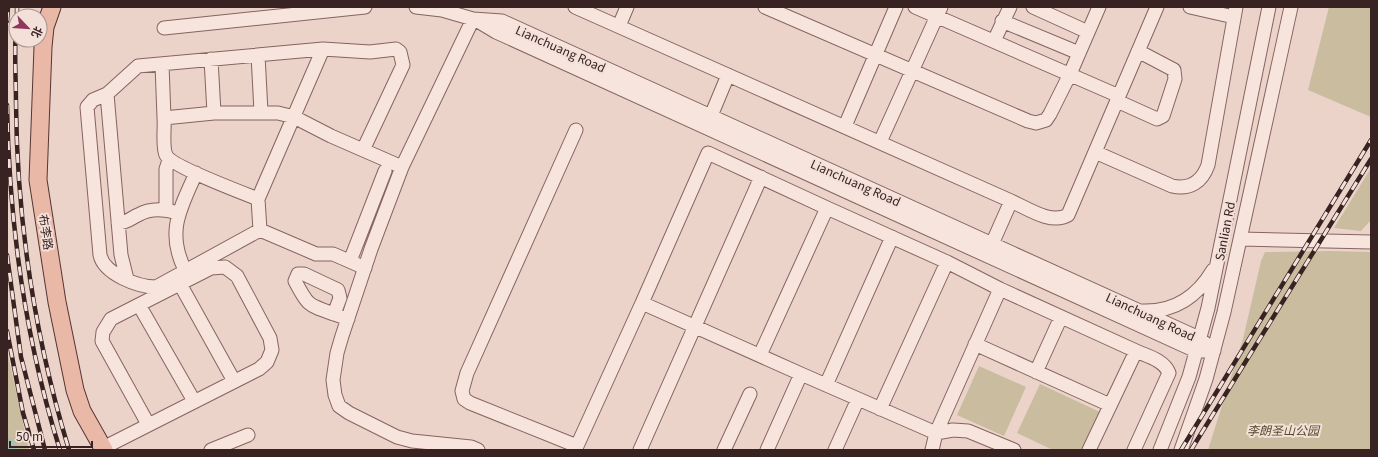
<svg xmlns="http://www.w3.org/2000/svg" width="1378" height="457" font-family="Georgia,'Noto Sans SC',serif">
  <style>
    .green { fill: #c9bc9f }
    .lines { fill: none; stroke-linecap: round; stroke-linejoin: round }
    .river { stroke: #aac0b0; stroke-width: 20 }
    .minor-casing { stroke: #866460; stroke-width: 15 }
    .major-casing { stroke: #553533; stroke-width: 19 }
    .minor { stroke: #f6e4dd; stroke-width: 13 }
    .major { stroke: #eab8a6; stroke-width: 17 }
    .rail-casing { stroke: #382322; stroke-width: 4.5 }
    .rail { stroke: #f3e1d9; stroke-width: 3; stroke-dasharray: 9; stroke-linecap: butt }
    .labels { text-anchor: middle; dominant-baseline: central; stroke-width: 4; stroke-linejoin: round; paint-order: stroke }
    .street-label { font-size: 12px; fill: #382322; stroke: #f3e1d9 }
    .park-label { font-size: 12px; font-style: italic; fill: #534c2b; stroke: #f3e1d9 }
  </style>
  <rect width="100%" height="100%" fill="#ebd3ca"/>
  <path class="green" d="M1329 7H1371V117L1308 90Z
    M1371 168V220L1361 231 1334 228Z
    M1330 251 1371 252V450H1208L1243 339 1261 261 1265 252Z
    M7 351 29 450H7Z
    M979 366 1026 387 1004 436 957 415Z
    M1040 384 1102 413 1084 450H1053L1017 433Z"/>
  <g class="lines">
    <path class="river" d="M7 448 8 450"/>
    <g class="minor-casing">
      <path id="minor" d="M416 7 442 10 473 19 502 21 1199 338 1214 351
        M575 7 1011 201C1027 208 1051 225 1068 215L1157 7
        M765 7 1028 121 1036 123 1046 120 1050 114 1070 74 1099 7
        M915 7 1119 96
        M1033 7 1088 32
        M1190 7 1234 17
        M473 19 402 167 371 249 342 336 337 353 333 380 335 395 339 406 349 413 397 437 412 441 471 447 478 450
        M476 20 496 32 1196 351H1214
        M1002 21 1079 53
        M619 26 627 7
        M164 28 365 7
        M994 41 1010 7
        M258 55 261 112
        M211 59 214 113
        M162 64 164 118
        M107 94 121 255 127 279
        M1117 101 1157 119 1163 116 1175 79 1174 70 1138 51
        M708 123 728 75
        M845 126 896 7
        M576 130 467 373 462 391 464 399 470 403 577 446 642 303 801 374 767 450
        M880 142 941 7
        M363 150 403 65 400 52 396 49 370 52 323 49 138 66 107 94 93 100 87 107 100 255C104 274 138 287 156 287L260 230 316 254H333L365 268
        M1095 152 1172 186C1190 190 1202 182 1208 165L1236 7
        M258 199 323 49
        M166 210V169L169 160
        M118 223C127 223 131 218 138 215 150 208 165 209 178 213
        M260 230 258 199C243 193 171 166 166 155 162 147 165 127 164 118L214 113H278L294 117 331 136 402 167
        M1241 239 1371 242
        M992 244 1011 201
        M350 261 385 171
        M185 270C166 232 180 209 196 173
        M180 284 234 381
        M1000 289 1136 351 1089 450
        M642 303 708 153 827 208
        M139 305 194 401
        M1143 311C1174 312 1197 297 1213 270
        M334 314C308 305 308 306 295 281L298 274H304L338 290 340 298 334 314 348 319
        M975 344 1110 405
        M760 355 827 208 947 262 1000 289 936 433
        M1036 372 1061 317
        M801 374 936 433 932 450
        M826 385 892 237
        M880 409 947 262
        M936 433 953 430 968 431 1014 450
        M103 448 259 369 267 362 272 350 270 338 237 276 225 267 211 268 111 319 103 332 102 341 148 424
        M211 450 248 435
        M640 450 761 177
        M724 450 750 394
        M835 450 858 399
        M1134 450 1169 373C1164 360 1147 356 1136 351
        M1160 450 1189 377 1208 308 1269 7
        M1181 450 1206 379 1224 312 1291 7"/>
    </g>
    <g class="major-casing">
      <path id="major" d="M52 7 45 27 43 47 38 180 57 302 75 390 82 411 104 450"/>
    </g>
    <use href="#minor" class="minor"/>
    <use href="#major" class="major"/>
    <g class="rail-casing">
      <path id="rail" d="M17 16V7
        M7 21 8 7
        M16 28C14 53 16 79 16 104 17 221 35 338 69 450
        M7 105C9 222 25 339 60 450
        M7 255 21 357 45 450
        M7 331 23 413 34 450
        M1181 450 1371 140
        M1191 450 1371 159"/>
    </g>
    <use href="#rail" class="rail"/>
  </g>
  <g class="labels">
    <g class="street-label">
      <text transform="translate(561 48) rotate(24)">Lianchuang Road</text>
      <text transform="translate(856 182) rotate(24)">Lianchuang Road</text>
      <text transform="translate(1224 231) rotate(-79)">Sanlian Rd</text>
      <text transform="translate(47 232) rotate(81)">布李路</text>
      <text transform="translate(1151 316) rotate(25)">Lianchuang Road</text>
    </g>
    <g class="park-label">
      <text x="1283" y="429">李朗圣山公园</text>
    </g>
  </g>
  <rect width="1378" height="457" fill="none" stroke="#382322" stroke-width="16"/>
  <g transform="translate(28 28) rotate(115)"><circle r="19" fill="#f3e1d9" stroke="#a89590"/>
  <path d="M0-3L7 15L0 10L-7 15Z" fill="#90355c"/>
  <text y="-6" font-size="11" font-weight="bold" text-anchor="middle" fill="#382322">北</text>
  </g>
  <path d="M10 441v6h82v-6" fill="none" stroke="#382322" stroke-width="2"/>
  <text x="16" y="441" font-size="12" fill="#382322" stroke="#f3e1d9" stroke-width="3" paint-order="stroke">50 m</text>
</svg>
